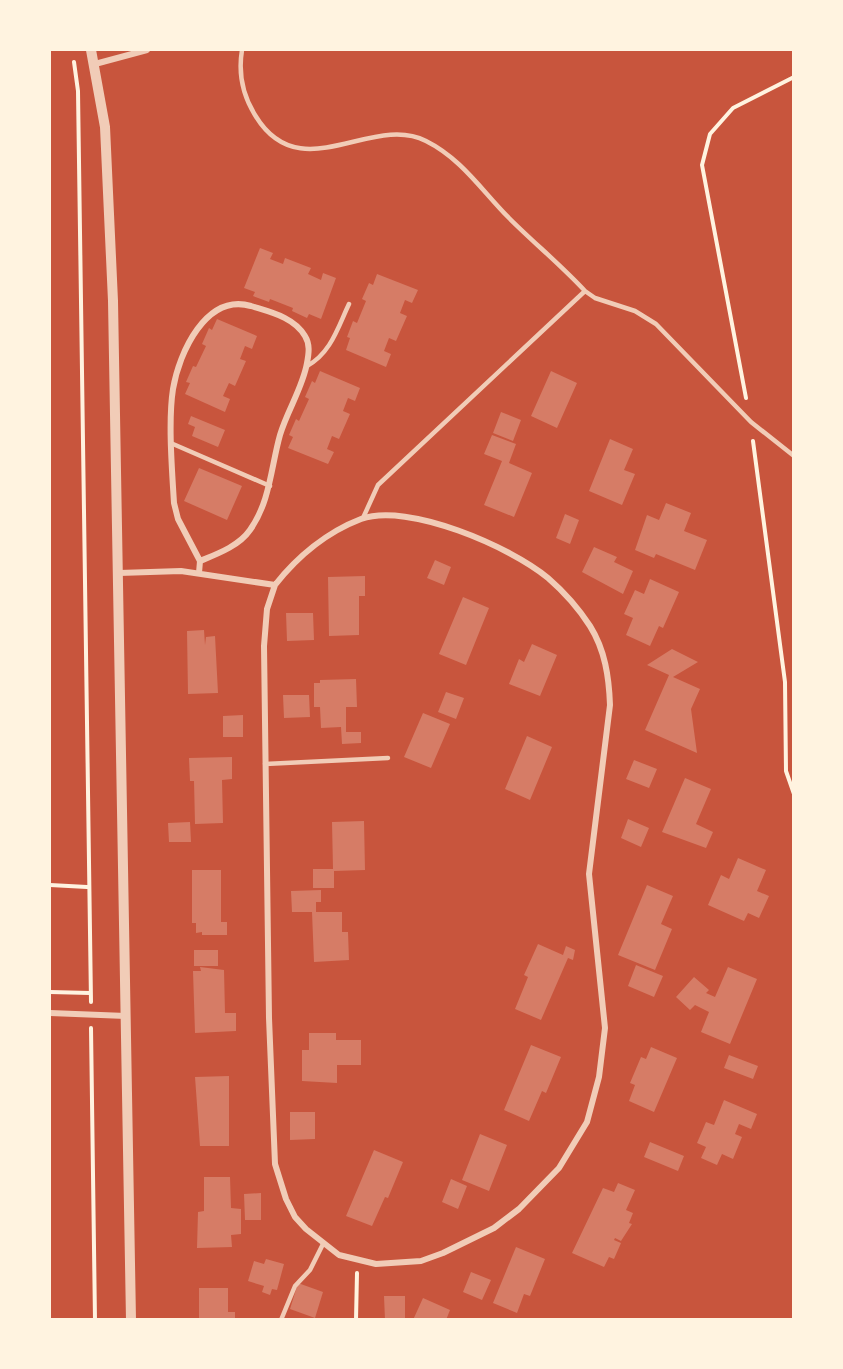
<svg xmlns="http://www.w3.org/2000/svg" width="843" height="1369" font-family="'Sofia Sans Condensed',sans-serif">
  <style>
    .building { fill: #d67c66 }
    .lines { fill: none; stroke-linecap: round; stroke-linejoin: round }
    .path { stroke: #fff3e0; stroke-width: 4 }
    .service { stroke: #f1ccb7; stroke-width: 4.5 }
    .minor { stroke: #f1ccb7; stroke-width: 6 }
    .tertiary { stroke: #f1ccb7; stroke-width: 10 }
  </style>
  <rect width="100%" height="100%" fill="#c8553d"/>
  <path class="building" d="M260 248 273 253 270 259 283 264 285 258 311 268 308 274 321 280 323 273 336 278 321 319 309 314 307 318 292 311 293 308 270 299 269 302 253 296 255 292 244 288Z
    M377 274 418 290 412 303 405 300 400 313 407 316 396 341 389 338 384 351 391 354 386 367 346 350 350 338 347 337 353 321 357 323 366 301 362 299 369 283 373 285Z
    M217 319 257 336 252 349 245 346 240 359 246 361 235 386 229 383 223 396 230 399 225 412 185 394 190 383 186 382 193 366 196 367 206 346 202 344 209 328 212 330Z
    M320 371 360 388 355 401 348 398 343 411 350 414 339 439 332 436 327 449 334 452 328 464 288 448 293 437 289 435 296 419 299 421 309 399 305 397 312 381 315 383Z
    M551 371 577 383 557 428 531 416Z
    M501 412 521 420 513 441 493 433Z
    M191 416 225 430 218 447 192 436 195 427 188 424Z
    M492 435 516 444 509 463 532 473 514 517 484 505 502 461 484 454Z
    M610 439 633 449 624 470 635 474 622 505 589 491Z
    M199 468 242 486 227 520 184 501Z
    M666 503 691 513 684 531 707 540 695 570 656 554 654 558 635 550 647 515 659 520Z
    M565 514 579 520 570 544 556 538Z
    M594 547 617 557 614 562 633 571 623 594 582 572Z
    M435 560 451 567 444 585 427 578Z
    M365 576V596H359V635L329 636 328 577Z
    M650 579 679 592 663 628 659 626 650 646 626 635 633 618 624 614 635 590 644 594Z
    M463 597 489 608 466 665 439 654Z
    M286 613H313L314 640 287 641Z
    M204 630 205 645 206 637 215 636 218 693 188 694 187 631Z
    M532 644 557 655 540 696 509 684 519 659 524 662Z
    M672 649 698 662 673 677 700 689 691 709 697 753 645 730 669 675 647 665Z
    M356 679 357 707H346V732H361V743L342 744 341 727 321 728 320 707H314V683H320V680Z
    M446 692 464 698 456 719 438 712Z
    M283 695H309L310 717 284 718Z
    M423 713 450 724 431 768 404 757Z
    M243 715V737H223V716Z
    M527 736 552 747 530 800 505 789Z
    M232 757V779L222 780 223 823 195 824 194 781H190L189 758Z
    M634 760 657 769 649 788 626 779Z
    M685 778 711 789 696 824 713 832 706 848 662 832Z
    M628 819 649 828 641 847 621 838Z
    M364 821 365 870 334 871V888H313V869H333L332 822Z
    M190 822 191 842H169L168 823Z
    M738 858 766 870 757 891 769 896 759 918 748 913 744 921 708 905 721 875 729 879Z
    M192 870H221V922H227V935H202V932L196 933V923H192Z
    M647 885 673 896 661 924 672 929 655 970 618 955Z
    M321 890V902H316V912H342V932H348L349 960 314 962 312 912H292L291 891Z
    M538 944 563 955 566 946 575 950 573 960 568 958 541 1020 515 1009 528 977 524 975Z
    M194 950H218V966H194Z
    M636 965 663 976 654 997 628 986Z
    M200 967 224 970 225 1013H236V1031L195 1033 193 971H201Z
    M728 967 757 979 730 1044 701 1032 709 1012 695 1005 690 1010 676 997 694 977 709 990 706 993 715 997Z
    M309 1033H336V1040H361V1065H337V1083L302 1081V1050H309Z
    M531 1045 561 1057 546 1093 542 1091 529 1121 504 1110Z
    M651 1047 677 1058 654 1112 629 1101 635 1085 630 1083 641 1057 646 1059Z
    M729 1055 758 1066 753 1079 724 1068Z
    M229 1076V1146H200L195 1077Z
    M724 1100 757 1114 751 1129 739 1124 735 1134 742 1137 733 1159 722 1154 717 1165 701 1158 706 1147 697 1143 706 1122 714 1125Z
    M290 1112H315V1139L290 1140Z
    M480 1134 507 1145 489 1191 462 1180Z
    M650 1142 684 1156 678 1171 644 1157Z
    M374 1150 403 1162 388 1198 385 1197 372 1226 346 1216Z
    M204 1177H230L231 1208 241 1209V1234L231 1235 232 1247 197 1248 198 1212 204 1211Z
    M451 1179 467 1186 458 1209 442 1202Z
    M618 1183 635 1190 626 1210 633 1213 629 1223 632 1224 621 1241 615 1238 614 1240 621 1243 614 1259 609 1257 604 1267 572 1253 603 1188 614 1192Z
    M261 1193V1220H245L244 1194Z
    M516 1247 545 1259 530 1296 524 1294 517 1313 493 1303Z
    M266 1259 284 1264 277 1290 272 1289 270 1295 262 1292 264 1286 248 1281 254 1261 264 1264Z
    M471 1272 491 1280 482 1300 463 1292Z
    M298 1283 323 1292 315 1318 290 1309Z
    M199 1288H228V1312H235V1320H199Z
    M384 1296H405V1320H385Z
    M423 1298 450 1310 446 1320H413Z"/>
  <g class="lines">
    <path class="path" d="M74 62 78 91 91 1002
      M746 398 702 165 710 134 733 108 794 77
      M753 441 785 682 786 771 794 794
      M50 885 87 887
      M50 992 90 993
      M91 1028 95 1320
      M356 1320 357 1273"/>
    <path class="service" d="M242 50C238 74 242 94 255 115 300 190 371 113 426 141 462 159 482 191 509 218 534 243 561 265 585 291
      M307 366C331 353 338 327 349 304
      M173 444 270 486
      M363 518 378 485 585 291 595 298 635 311 656 324 751 422 794 456
      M265 764 388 758
      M281 1320 295 1286 310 1270 323 1244"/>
    <path class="minor" d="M95 64 147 50
      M119 573 181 571 275 585C297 557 327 532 361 519 408 502 511 547 548 578 563 591 579 609 590 626 605 650 609 677 610 705L589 874 605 1028 599 1077 587 1122 559 1168 519 1209 494 1228 443 1253 421 1261 376 1264 339 1255 306 1229 295 1217 286 1199 275 1164 269 1018 264 646 267 609 275 585
      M199 573 200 561C217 554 239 546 250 530 270 502 271 467 280 435 287 411 303 387 307 363 309 353 310 344 305 336 294 317 270 312 251 306 206 293 179 353 173 389 168 421 172 470 174 503L178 519 200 561
      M50 1013 126 1016"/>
    <path class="tertiary" d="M91 50 105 127 113 301 131 1320"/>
  </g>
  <rect width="843" height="1369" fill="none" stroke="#fff3e0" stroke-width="102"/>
</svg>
